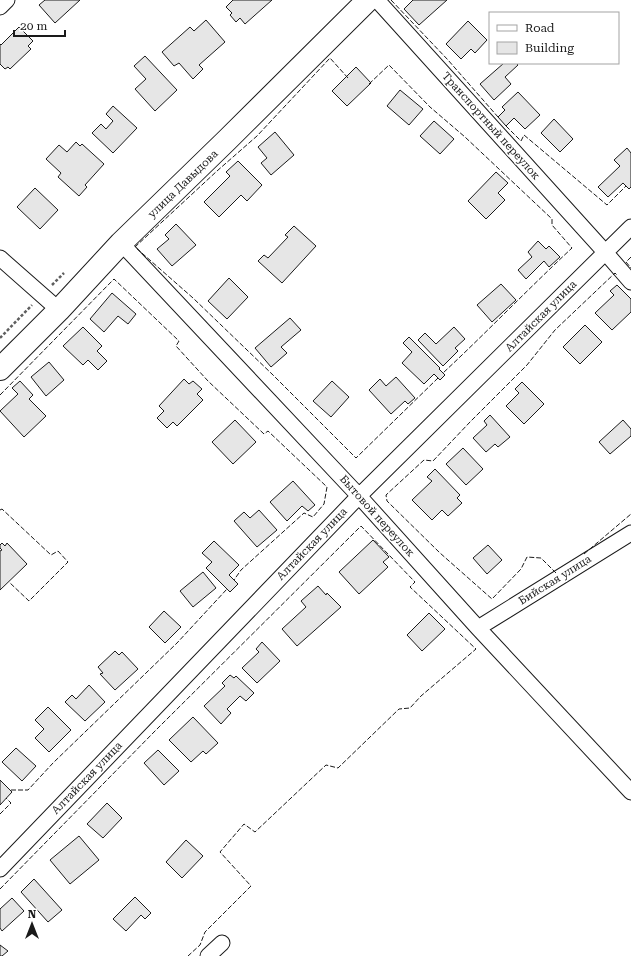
<svg xmlns="http://www.w3.org/2000/svg" width="631" height="956" font-family="'Roboto Serif',serif">
  <style>
    .building { fill: #e6e6e6; stroke: #1a1a1a }
    .lines { fill: none; stroke-linecap: round; stroke-linejoin: round }
    .street-casing { stroke: #1a1a1a; stroke-width: 17 }
    .secondary-casing { stroke: #1a1a1a; stroke-width: 24 }
    .path { stroke: #5f5f5f; stroke-width: 2.5; stroke-dasharray: 3 2; stroke-linecap: butt }
    .street { stroke: #fff; stroke-width: 15 }
    .secondary { stroke: #fff; stroke-width: 22 }
    .fence { stroke: #1a1a1a; stroke-width: 1; stroke-dasharray: 5 2; stroke-linecap: butt }
    .labels { text-anchor: middle; dominant-baseline: central; stroke-width: 3; stroke-linejoin: round; paint-order: stroke }
    .street-label { font-size: 11px; fill: #1a1a1a; stroke: #fff }
  </style>
  <rect width="100%" height="100%" fill="#fff"/>
  <path class="building" d="M45 0H80L55 23 39 5Z
    M233 0H272L245 24 240 18 236 22 230 15 232 13 226 7Z
    M413 0H447L419 25 404 9Z
    M206 20 225 42 199 65 203 69 193 79 179 63 174 66 162 52 190 27 194 31Z
    M468 21 487 40 475 53 471 49 461 59 446 44Z
    M19 27 33 41 28 46 31 49 10 69 8 67 5 69 0 64V44L1 45Z
    M145 56 177 90 155 111 135 89 146 79 134 66Z
    M504 63H516L518 65 505 77 511 84 494 100 480 84Z
    M356 67 371 83 347 106 332 91Z
    M400 90 423 109 409 125 387 106Z
    M518 92 540 115 525 129 514 118 506 126 498 117 505 110 502 107Z
    M113 106 137 128 113 153 92 133 101 124 106 129 113 121 106 114Z
    M554 119 573 139 560 152 541 133Z
    M434 121 454 139 440 154 420 136Z
    M275 132 294 155 271 175 261 163 267 158 258 147Z
    M76 142 80 146 82 144 104 164 85 185 87 187 79 196 58 177 61 173 46 159 59 145 67 152Z
    M627 148 631 153V187L629 189 623 183 608 197 598 187 620 166 614 160Z
    M238 161 262 185 247 201 241 195 219 217 204 202 230 176 226 172Z
    M496 172 508 183 498 193 505 200 486 219 468 201Z
    M35 188 58 210 40 229 17 207Z
    M176 224 196 245 172 266 157 249 169 239 165 235Z
    M294 226 316 246 282 283 258 261 264 255 268 258 288 237 285 235Z
    M538 241 546 249 549 246 560 257 549 267 544 261 526 279 518 270 532 257 528 252Z
    M229 278 248 297 227 319 208 301Z
    M501 284 516 300 492 322 477 305Z
    M617 285 631 299V312L612 330 595 313 614 295 610 291Z
    M112 293 136 314 128 324 118 316 104 332 90 319Z
    M290 318 301 330 281 347 287 353 271 367 255 348Z
    M585 325 602 342 580 364 563 347Z
    M83 327 102 346 97 351 107 361 98 370 88 360 83 365 63 346Z
    M454 327 465 339 455 348 458 351 443 366 418 340 425 333 436 344Z
    M409 337 440 368 439 369 445 375 440 380 434 374 424 384 402 363 412 352 403 343Z
    M49 362 64 380 46 396 31 377Z
    M396 377 415 398 408 404 405 401 391 414 369 390 380 379 386 386Z
    M184 379 189 384 193 381 202 389 197 394 203 400 177 426 173 422 167 428 157 418 164 411 159 406Z
    M20 381 33 395 29 399 46 416 24 437 0 411 18 394 12 388Z
    M332 381 349 397 331 417 313 401Z
    M522 382 544 404 524 424 506 406 519 393 515 389Z
    M490 415 510 437 498 447 495 444 486 452 473 438 487 425 484 421Z
    M235 420 256 442 233 464 212 442Z
    M623 420 631 429V436L610 454 599 442Z
    M463 448 483 469 466 485 446 464Z
    M435 469 460 495 457 498 462 503 448 516 442 510 432 520 412 500 432 481 427 477Z
    M293 481 315 505 308 511 302 506 287 521 270 502Z
    M259 510 277 530 257 547 234 521 244 512 250 518Z
    M373 540 389 557 383 562 388 567 359 594 339 572Z
    M214 541 239 565 229 575 238 584 230 592 206 568 212 562 202 553Z
    M2 543 5 546 7 543 27 564 0 590V551L2 550 0 548V545Z
    M488 545 502 560 487 574 473 558Z
    M203 572 216 588 193 607 180 591Z
    M318 586 326 595 327 593 341 607 297 646 282 629 306 607 301 601Z
    M164 611 181 627 165 643 149 627Z
    M429 613 445 629 422 651 407 635Z
    M262 642 280 661 257 683 242 668 259 652 256 649Z
    M115 651 119 655 122 652 138 669 115 690 100 674 103 673 98 667Z
    M230 675 234 678 236 676 254 693 246 701 240 696 227 709 231 713 221 724 204 706 225 686 222 683Z
    M89 685 105 702 85 721 65 702 72 695 76 699Z
    M48 707 71 730 49 752 35 738 44 729 35 720Z
    M193 717 218 743 206 754 203 751 191 762 169 740Z
    M16 748 36 766 22 781 2 762Z
    M158 750 179 771 164 785 144 763Z
    M0 780 12 792 0 805Z
    M107 803 122 818 103 838 87 824Z
    M79 836 99 860 70 884 50 860Z
    M186 840 203 856 182 878 166 862Z
    M34 879 62 910 48 922 21 892Z
    M135 897 151 913 145 919 141 915 126 931 113 919Z
    M12 898 24 911 2 931 0 928V909Z
    M0 945 8 951 2 956H0Z"/>
  <g class="lines">
    <g class="street-casing">
      <path id="street" d="M377 0 605 252 631 282
        M0 7 7 0
        M121 243 359 496 478 628 631 792
        M0 258 59 310
        M478 628 631 533
        M0 869 359 496 631 227
        M208 956 222 943"/>
    </g>
    <g class="secondary-casing">
      <path id="secondary" d="M0 369 59 310 121 243 227 140 368 0"/>
    </g>
    <path class="path" d="M52 285 64 273
      M0 338 32 305"/>
    <use href="#street" class="street"/>
    <use href="#secondary" class="secondary"/>
    <path class="fence" d="M391 0 448 60 498 117
      M348 78 330 58 257 136 217 171 135 247 193 298 273 375 356 458 438 378
      M369 84 389 65 430 107 465 137 552 219V225L572 248C528 289 487 332 443 373
      M506 126 521 141 524 135 607 205 626 186
      M631 257 626 262 631 268
      M0 395 114 279 179 341 176 346 208 381 264 434 268 431 327 487 324 504 313 517 304 513 241 570 234 580
      M0 510 2 509 51 555 58 551 68 562 29 601 9 582
      M584 554 631 514
      M556 573 541 558 527 557 521 569 492 599 440 553 387 501 386 495 424 460 433 461 470 422 527 365 555 330 615 273 617 275
      M11 790H28L53 763 177 643 227 589
      M0 814 11 803 6 798
      M0 889 156 730 361 526 415 582 410 587 476 649 421 696 410 708 399 709 338 768 326 765 255 832 244 824 220 852 251 886 205 932 200 945 188 956"/>
  </g>
  <g class="labels">
    <g class="street-label">
      <text transform="translate(491 126) rotate(48)">Транспортный переулок</text>
      <text transform="translate(183 184) rotate(-44)">улица Давыдова</text>
      <text transform="translate(541 316) rotate(-45)">Алтайская улица</text>
      <text transform="translate(377 516) rotate(48)">Бытовой переулок</text>
      <text transform="translate(312 544) rotate(-46)">Алтайская улица</text>
      <text transform="translate(555 580) rotate(-32)">Бийская улица</text>
      <text transform="translate(87 778) rotate(-46)">Алтайская улица</text>
    </g>
  </g>
  <rect x="489" y="12" width="130" height="52" fill="#ffffff" stroke="#a3a3a3"/>
  <rect x="497" y="25" width="20" height="6" fill="#ffffff" stroke="#a3a3a3"/>
  <text x="525" y="32" font-size="12" fill="#1a1a1a">Road</text>
  <rect x="497" y="42" width="20" height="12" fill="#e6e6e6" stroke="#a3a3a3"/>
  <text x="525" y="52" font-size="12" fill="#1a1a1a">Building</text>
  <g transform="translate(32 924)" stroke="#ffffff" stroke-width="3" paint-order="stroke">
  <path d="M0-3L7 15L0 10L-7 15Z" fill="#1a1a1a"/>
  <text y="-6" font-size="11" font-weight="bold" text-anchor="middle" fill="#1a1a1a">N</text>
  </g>
  <path d="M14 30v6h51v-6" fill="none" stroke="#1a1a1a" stroke-width="2"/>
  <text x="20" y="30" font-size="12" fill="#1a1a1a" stroke="#ffffff" stroke-width="3" paint-order="stroke">20 m</text>
</svg>
